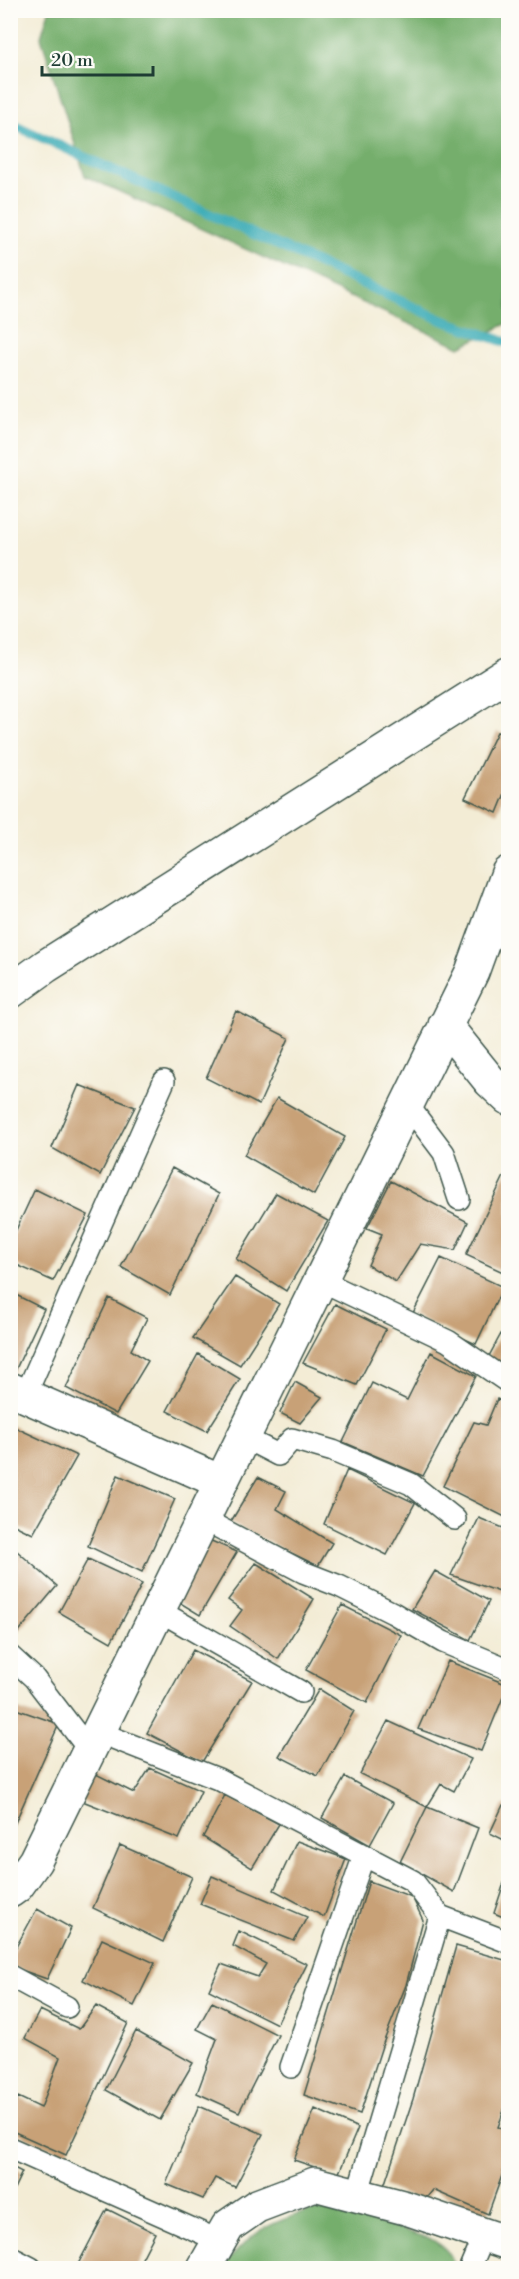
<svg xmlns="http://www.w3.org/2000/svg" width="519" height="2279" font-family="'Libre Bodoni',serif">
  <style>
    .forest { fill: #75ae6c; stroke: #4a7650; stroke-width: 1.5 }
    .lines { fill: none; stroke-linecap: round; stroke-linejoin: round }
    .stream { stroke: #39aab5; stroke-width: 10 }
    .building { fill: #c8a177 }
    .service-casing { stroke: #3f574c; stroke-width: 24 }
    .minor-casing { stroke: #3f574c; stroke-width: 36 }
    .tertiary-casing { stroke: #3f574c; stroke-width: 36 }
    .service { stroke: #fff; stroke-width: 21 }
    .minor { stroke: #fff; stroke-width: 33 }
    .tertiary { stroke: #fff; stroke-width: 33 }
  </style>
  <rect width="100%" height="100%" fill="#fdfcf7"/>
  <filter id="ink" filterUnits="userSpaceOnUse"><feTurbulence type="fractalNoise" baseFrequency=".0167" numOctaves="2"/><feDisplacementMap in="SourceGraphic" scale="12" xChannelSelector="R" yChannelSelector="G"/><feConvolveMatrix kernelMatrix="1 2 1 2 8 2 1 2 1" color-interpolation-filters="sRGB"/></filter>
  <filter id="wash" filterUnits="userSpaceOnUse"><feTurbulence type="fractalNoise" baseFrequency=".008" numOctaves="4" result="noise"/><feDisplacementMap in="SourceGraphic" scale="24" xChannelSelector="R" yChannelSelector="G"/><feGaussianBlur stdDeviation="1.35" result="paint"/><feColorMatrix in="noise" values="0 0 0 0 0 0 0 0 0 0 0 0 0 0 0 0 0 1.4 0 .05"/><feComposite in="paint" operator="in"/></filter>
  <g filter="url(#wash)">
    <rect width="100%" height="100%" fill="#f3ecd5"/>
    <path class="forest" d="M49 11H508V323L460 347 85 176 41 37Z
      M311 2210H337L429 2238C443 2246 452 2252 454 2268H222C253 2230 266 2225 311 2210Z"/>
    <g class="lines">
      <path class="stream" d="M10 123 442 320 508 343"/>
    </g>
    <g id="blocks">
      <path class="building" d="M497 732 508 735V786L497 813 465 798Z
        M236 1011 289 1038 259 1105 206 1078Z
        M79 1085 135 1107 100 1175 52 1148Z
        M277 1098 345 1137 314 1195 244 1155Z
        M172 1168 219 1194 170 1295 121 1267Z
        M508 1168V1263L503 1272 466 1255Z
        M391 1181 468 1222 455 1250 420 1244 396 1282 368 1265 382 1234 367 1228Z
        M35 1189 88 1215 53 1281 10 1262V1243Z
        M276 1193 328 1221 286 1291 236 1259Z
        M441 1258 503 1287 476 1344 412 1315Z
        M235 1277 279 1304 240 1365 193 1338Z
        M10 1292 44 1309 14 1373 10 1372Z
        M109 1298 147 1318 131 1350 148 1361 116 1414 66 1388Z
        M335 1304 386 1329 357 1385 303 1363Z
        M508 1321V1369L488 1358Z
        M431 1352 476 1376 423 1476 343 1442 372 1383 407 1400Z
        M198 1354 240 1379 207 1431 167 1411Z
        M295 1382 322 1397 300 1423 280 1413Z
        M497 1399 508 1405 507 1518 443 1486 474 1422 486 1425Z
        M10 1425 77 1456 33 1534 10 1523Z
        M347 1470 415 1503 387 1555 324 1524Z
        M118 1475 175 1499 142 1572 88 1546Z
        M258 1477 286 1491 277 1509 332 1543 318 1566 230 1523Z
        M479 1518 508 1530V1595L451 1575Z
        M209 1540 237 1552 200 1615 177 1601Z
        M17 1551 57 1586 10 1642V1558Z
        M88 1559 142 1584 111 1642 59 1612Z
        M256 1563 314 1599 278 1659 230 1626 242 1610 228 1600Z
        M435 1571 489 1601 470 1640 412 1609Z
        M342 1605 401 1635 367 1703 306 1670Z
        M193 1650 252 1681 202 1762 147 1733Z
        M448 1661 508 1685 481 1751 418 1729Z
        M319 1689 354 1711 318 1776 279 1756Z
        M10 1707 59 1724 10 1834Z
        M388 1721 471 1759 454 1791 441 1784 427 1807 360 1774Z
        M150 1768 201 1791 179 1839 80 1800 92 1772 134 1793Z
        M345 1777 393 1803 370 1845 322 1818Z
        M225 1795 279 1824 252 1868 203 1837Z
        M503 1805 508 1806V1842L490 1833Z
        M427 1807 478 1828 454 1892 400 1862Z
        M297 1841 346 1859 324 1917 274 1890Z
        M120 1845 192 1877 163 1942 93 1908Z
        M508 1871V1919L494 1913Z
        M212 1876 307 1917 294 1941 200 1904Z
        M369 1881 412 1897 423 1920 406 1985 382 2046 360 2114 304 2095Z
        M37 1909 71 1928 47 1979 10 1966V1958Z
        M239 1931 307 1964 277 2024 209 1990 221 1964 258 1977 266 1964 233 1946Z
        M102 1939 155 1963 134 2006 83 1980Z
        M456 1946 508 1961V2099L498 2127 508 2130V2159L488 2214 433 2190 423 2202 384 2186 413 2099Z
        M212 2002 278 2035 239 2112 197 2093 217 2039 197 2029Z
        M96 2006 128 2023 66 2155 10 2130V2112L18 2097 41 2108 60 2057 25 2038 40 2010 79 2029Z
        M136 2031 193 2063 160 2120 106 2090Z
        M199 2106 263 2134 235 2187 215 2178 203 2199 166 2184Z
        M315 2109 358 2128 338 2175 294 2160Z
        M10 2166 22 2172 10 2197Z
        M107 2209 155 2233 137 2268H76Z"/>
    </g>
  </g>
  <g filter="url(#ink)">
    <use href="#blocks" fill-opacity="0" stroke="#3f574c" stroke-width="1.5"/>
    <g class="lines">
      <g class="service-casing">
        <path id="service" d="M407 1104 444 1153 459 1199
          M320 1280 448 1341 508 1382
          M25 1396 164 1081
          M243 1437 278 1455 292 1439 333 1451 411 1484 455 1519
          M203 1519 303 1572 339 1586 393 1613 443 1642 508 1669
          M158 1610 301 1692
          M10 1656 34 1678 89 1750
          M98 1732 218 1779 413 1881 440 1916
          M10 1976 67 2007
          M291 2067 364 1855
          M10 2148 220 2241
          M357 2195 440 1916 508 1942
          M10 2257 31 2268
          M470 2268 484 2235"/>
      </g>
      <g class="minor-casing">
        <path id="minor" d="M445 1025 490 1081 508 1098
          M10 1389 221 1482
          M10 1891 17 1886 35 1861 472 972 508 873
          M204 2268 228 2226 257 2206 315 2184 406 2208 508 2243"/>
      </g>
      <g class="tertiary-casing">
        <path id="tertiary" d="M10 992 46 966 508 674"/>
      </g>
      <use href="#service" class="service"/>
      <use href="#minor" class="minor"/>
      <use href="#tertiary" class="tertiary"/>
    </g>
  </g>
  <rect width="519" height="2279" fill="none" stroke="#fdfcf7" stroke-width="36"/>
  <path d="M42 66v9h111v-9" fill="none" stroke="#1f3d34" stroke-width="3"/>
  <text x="51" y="66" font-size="18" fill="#1f3d34" stroke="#fdfcf7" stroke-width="4.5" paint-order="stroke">20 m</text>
</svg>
